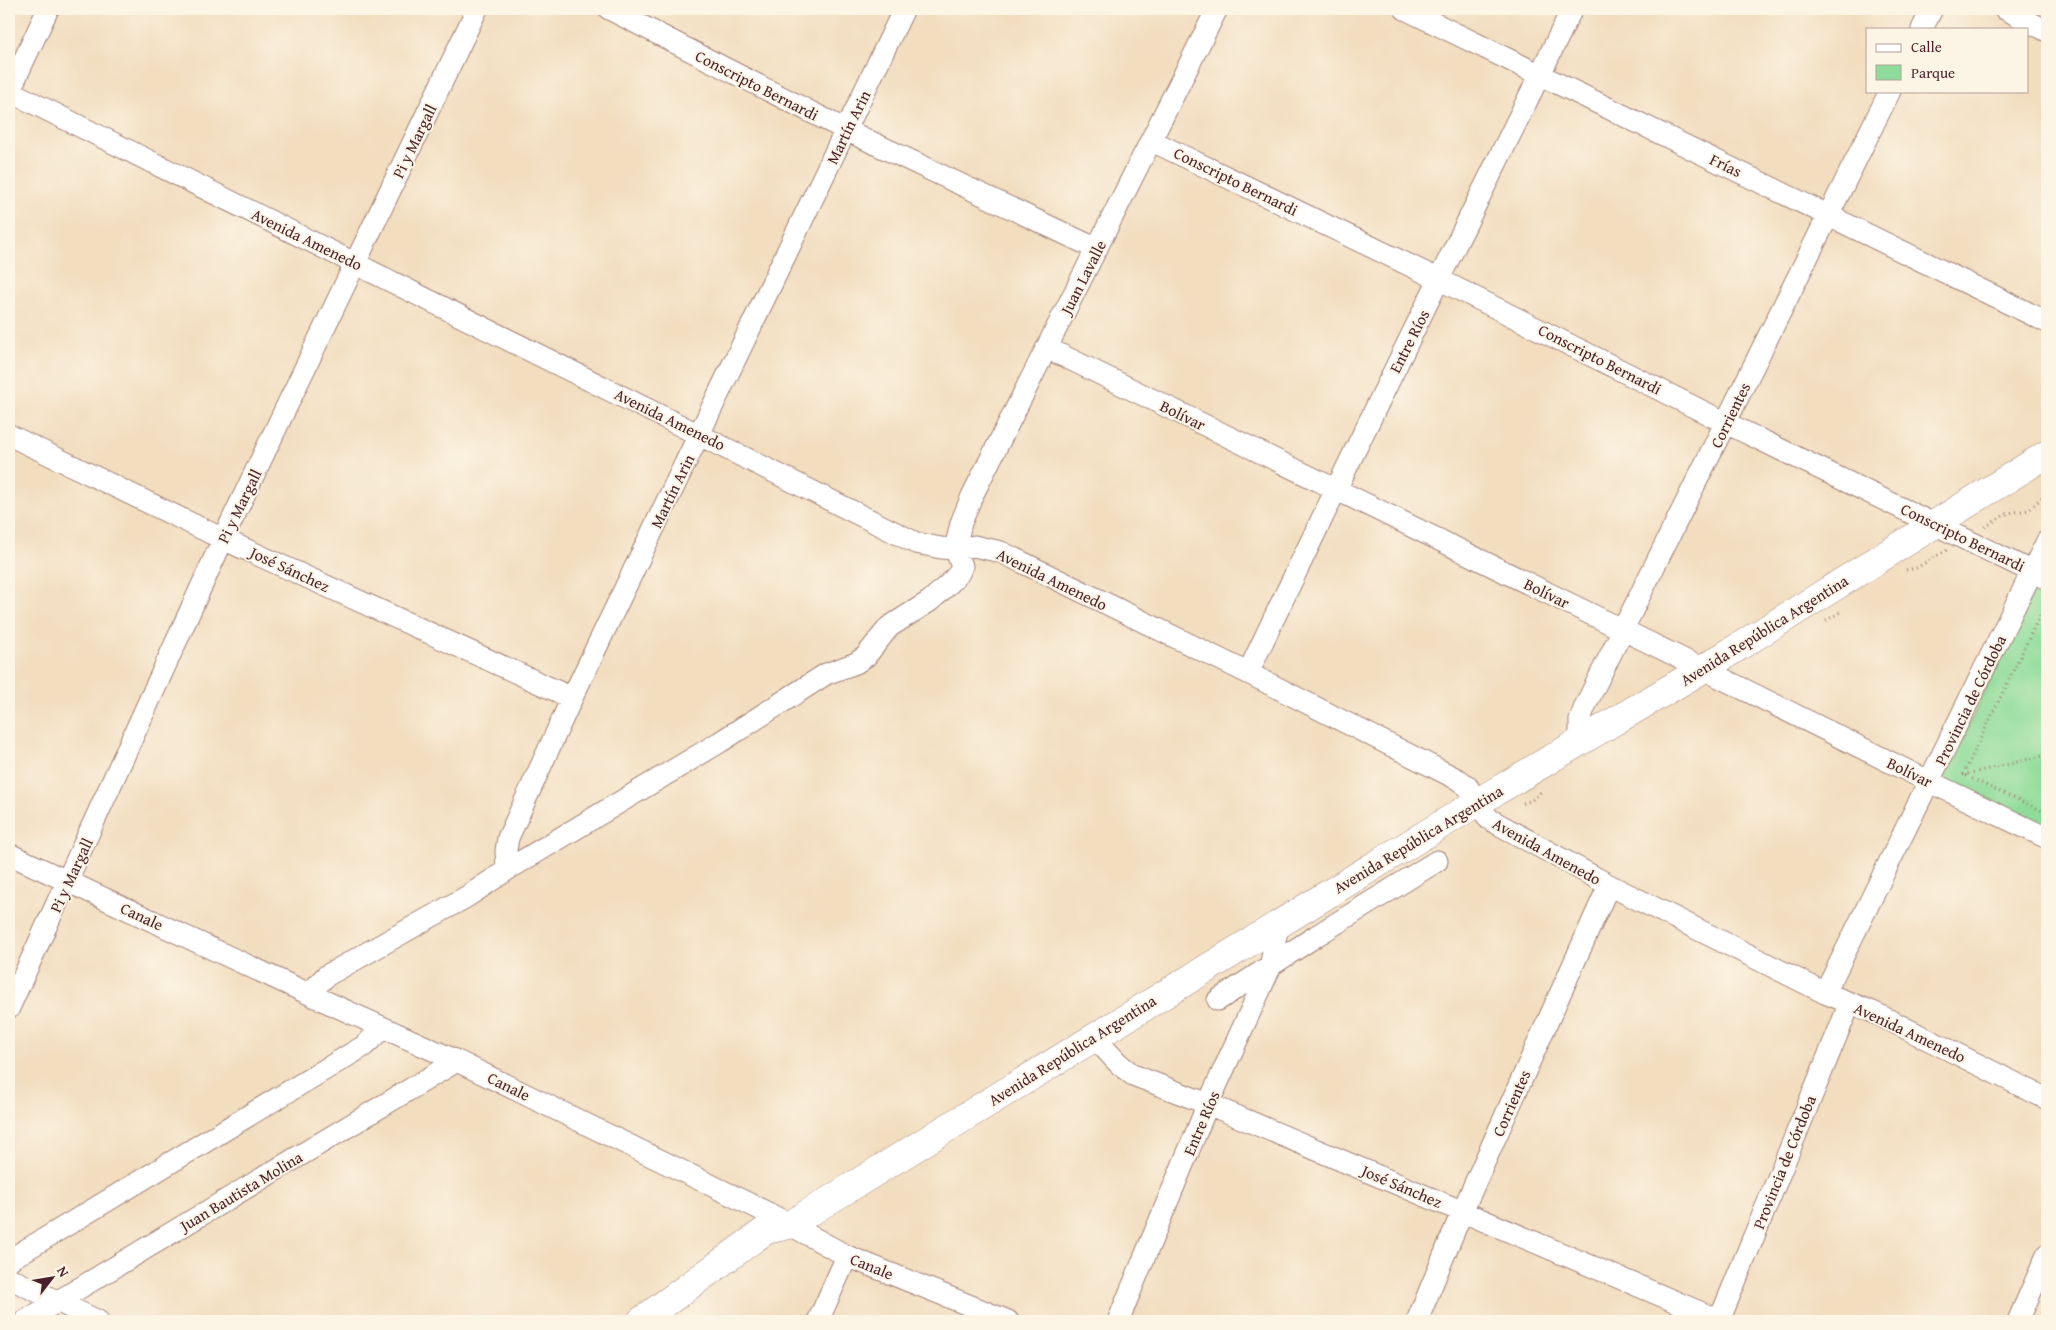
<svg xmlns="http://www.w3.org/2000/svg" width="2056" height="1330" font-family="'Gentium Book Plus',serif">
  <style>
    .green { fill: #8fdc9a; stroke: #6c7e62 }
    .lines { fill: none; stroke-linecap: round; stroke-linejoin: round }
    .minor-casing { stroke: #9e7e75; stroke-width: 23 }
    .major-casing { stroke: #9e7e75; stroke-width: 29 }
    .path { stroke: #9e7e75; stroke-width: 3; stroke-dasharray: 1 4; stroke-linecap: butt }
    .minor { stroke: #fff; stroke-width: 21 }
    .major { stroke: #fff; stroke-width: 28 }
    .labels { text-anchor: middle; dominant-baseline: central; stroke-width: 4; stroke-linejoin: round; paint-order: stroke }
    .street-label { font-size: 16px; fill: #4a1f2b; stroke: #fcf5e5 }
  </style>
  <rect width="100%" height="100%" fill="#fcf5e5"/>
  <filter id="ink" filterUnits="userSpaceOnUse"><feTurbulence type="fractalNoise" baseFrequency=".02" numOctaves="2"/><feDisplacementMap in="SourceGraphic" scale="10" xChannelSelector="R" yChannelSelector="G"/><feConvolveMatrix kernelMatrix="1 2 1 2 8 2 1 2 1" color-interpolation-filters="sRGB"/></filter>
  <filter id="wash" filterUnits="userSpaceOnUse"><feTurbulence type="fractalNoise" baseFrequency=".0096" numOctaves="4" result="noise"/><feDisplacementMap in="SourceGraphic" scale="20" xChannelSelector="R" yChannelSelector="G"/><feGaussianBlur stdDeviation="1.12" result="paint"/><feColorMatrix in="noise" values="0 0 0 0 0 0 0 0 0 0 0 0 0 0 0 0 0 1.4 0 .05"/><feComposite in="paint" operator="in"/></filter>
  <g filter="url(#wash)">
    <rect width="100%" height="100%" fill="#f2ddbf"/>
    <path class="green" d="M2035 587 2047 593V829L1943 778Z"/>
  </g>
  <g filter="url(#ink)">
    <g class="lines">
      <g class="minor-casing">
        <path id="minor" d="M609 9 846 130 1097 249
          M1405 9 2047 322
          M2005 9 2047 31
          M1922 29 1932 9
          M9 91 916 543 941 548 955 549 974 546 1001 552 1248 673 1459 780 1467 786 1489 819 1609 885 1825 993 1875 1013 2047 1099
          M9 92 48 9
          M1152 141 1440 280 1726 423 2047 579
          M1047 348 1703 669 1930 782 2047 838
          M9 435 223 539 572 698
          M1248 673C1353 450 1464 230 1572 9
          M1580 742V720L1585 706 1890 91
          M9 854 309 994 457 1061 770 1214 847 1256 1008 1321
          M507 870 506 851 508 838 572 698 904 9
          M1825 993 2047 541
          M309 994 326 976 468 896 507 870 720 742 826 674 856 663 866 656 889 627 930 601 952 581 959 573 962 566 955 549 961 523 972 496 1217 9
          M1218 1000 1316 936 1437 861
          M9 1008 223 539 477 9
          M1094 1037 1118 1063 1133 1075 1208 1104 1721 1321
          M9 1260 364 1046 383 1028
          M9 1278 98 1321
          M25 1321 457 1061
          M818 1321 847 1256
          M1118 1321 1208 1104 1270 968 1278 925
          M1417 1321 1462 1212 1609 885
          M1719 1321 1850 1003
          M2018 1321 2047 1255"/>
      </g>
      <g class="major-casing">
        <path id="major" d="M641 1321 766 1230 789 1225 1478 802 1703 669 2047 454"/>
      </g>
      <path class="path" d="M1985 527 2008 513 2029 510 2047 492
        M1906 570 1916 568 1947 550
        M2044 597 2047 621
        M1826 621 1840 612
        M1963 775 2047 755
        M1967 776 1963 775 2045 605
        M1972 779 2047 813
        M1523 803 1531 801 1541 792"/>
      <use href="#minor" class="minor"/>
      <use href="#major" class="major"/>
    </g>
  </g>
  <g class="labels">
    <g class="street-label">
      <text transform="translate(757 85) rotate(27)">Conscripto Bernardi</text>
      <text transform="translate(848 127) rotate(-64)">Martín Arin</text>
      <text transform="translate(414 141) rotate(-64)">Pi y Margall</text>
      <text transform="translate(1726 165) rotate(26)">Frías</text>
      <text transform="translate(1236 181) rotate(26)">Conscripto Bernardi</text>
      <text transform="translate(307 239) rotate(26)">Avenida Amenedo</text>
      <text transform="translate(1083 277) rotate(-63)">Juan Lavalle</text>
      <text transform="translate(1409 341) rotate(-63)">Entre Ríos</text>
      <text transform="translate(1600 359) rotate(27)">Conscripto Bernardi</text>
      <text transform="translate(1183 415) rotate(26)">Bolívar</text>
      <text transform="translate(1730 415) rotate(-64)">Corrientes</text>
      <text transform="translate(670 419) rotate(26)">Avenida Amenedo</text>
      <text transform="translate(672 491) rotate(-64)">Martín Arin</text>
      <text transform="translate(239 506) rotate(-64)">Pi y Margall</text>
      <text transform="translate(1963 537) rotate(26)">Conscripto Bernardi</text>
      <text transform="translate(290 569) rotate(25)">José Sánchez</text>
      <text transform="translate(1052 579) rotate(26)">Avenida Amenedo</text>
      <text transform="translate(1547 593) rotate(26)">Bolívar</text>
      <text transform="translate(1764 630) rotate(-32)">Avenida República Argentina</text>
      <text transform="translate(1970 700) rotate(-64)">Provincia de Córdoba</text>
      <text transform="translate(1910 772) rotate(26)">Bolívar</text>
      <text transform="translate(1418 839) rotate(-31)">Avenida República Argentina</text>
      <text transform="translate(1547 851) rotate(29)">Avenida Amenedo</text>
      <text transform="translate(71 875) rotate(-65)">Pi y Margall</text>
      <text transform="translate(142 916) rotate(25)">Canale</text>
      <text transform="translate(1910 1032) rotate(25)">Avenida Amenedo</text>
      <text transform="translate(1072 1050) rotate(-32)">Avenida República Argentina</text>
      <text transform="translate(509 1086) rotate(26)">Canale</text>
      <text transform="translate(1511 1103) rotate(-66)">Corrientes</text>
      <text transform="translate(1201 1123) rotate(-67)">Entre Ríos</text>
      <text transform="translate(1784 1162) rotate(-68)">Provincia de Córdoba</text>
      <text transform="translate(1402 1186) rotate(23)">José Sánchez</text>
      <text transform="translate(241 1191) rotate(-31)">Juan Bautista Molina</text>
      <text transform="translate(872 1266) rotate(22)">Canale</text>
    </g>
  </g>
  <rect width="2056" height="1330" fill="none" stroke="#fcf5e5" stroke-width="30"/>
  <rect x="1866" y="28" width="162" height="65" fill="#fcf5e5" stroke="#b59f9b"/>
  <rect x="1876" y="44" width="25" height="8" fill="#ffffff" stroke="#b59f9b"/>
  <text x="1911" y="52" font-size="15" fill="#4a1f2b">Calle</text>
  <rect x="1876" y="65" width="25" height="15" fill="#8fdc9a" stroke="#b59f9b"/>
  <text x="1911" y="78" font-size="15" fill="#4a1f2b">Parque</text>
  <g transform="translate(52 1278) rotate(59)" stroke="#fcf5e5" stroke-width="4" paint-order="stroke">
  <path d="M0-4L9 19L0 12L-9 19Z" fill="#4a1f2b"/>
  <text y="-8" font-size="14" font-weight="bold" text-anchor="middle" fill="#4a1f2b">N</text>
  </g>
</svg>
